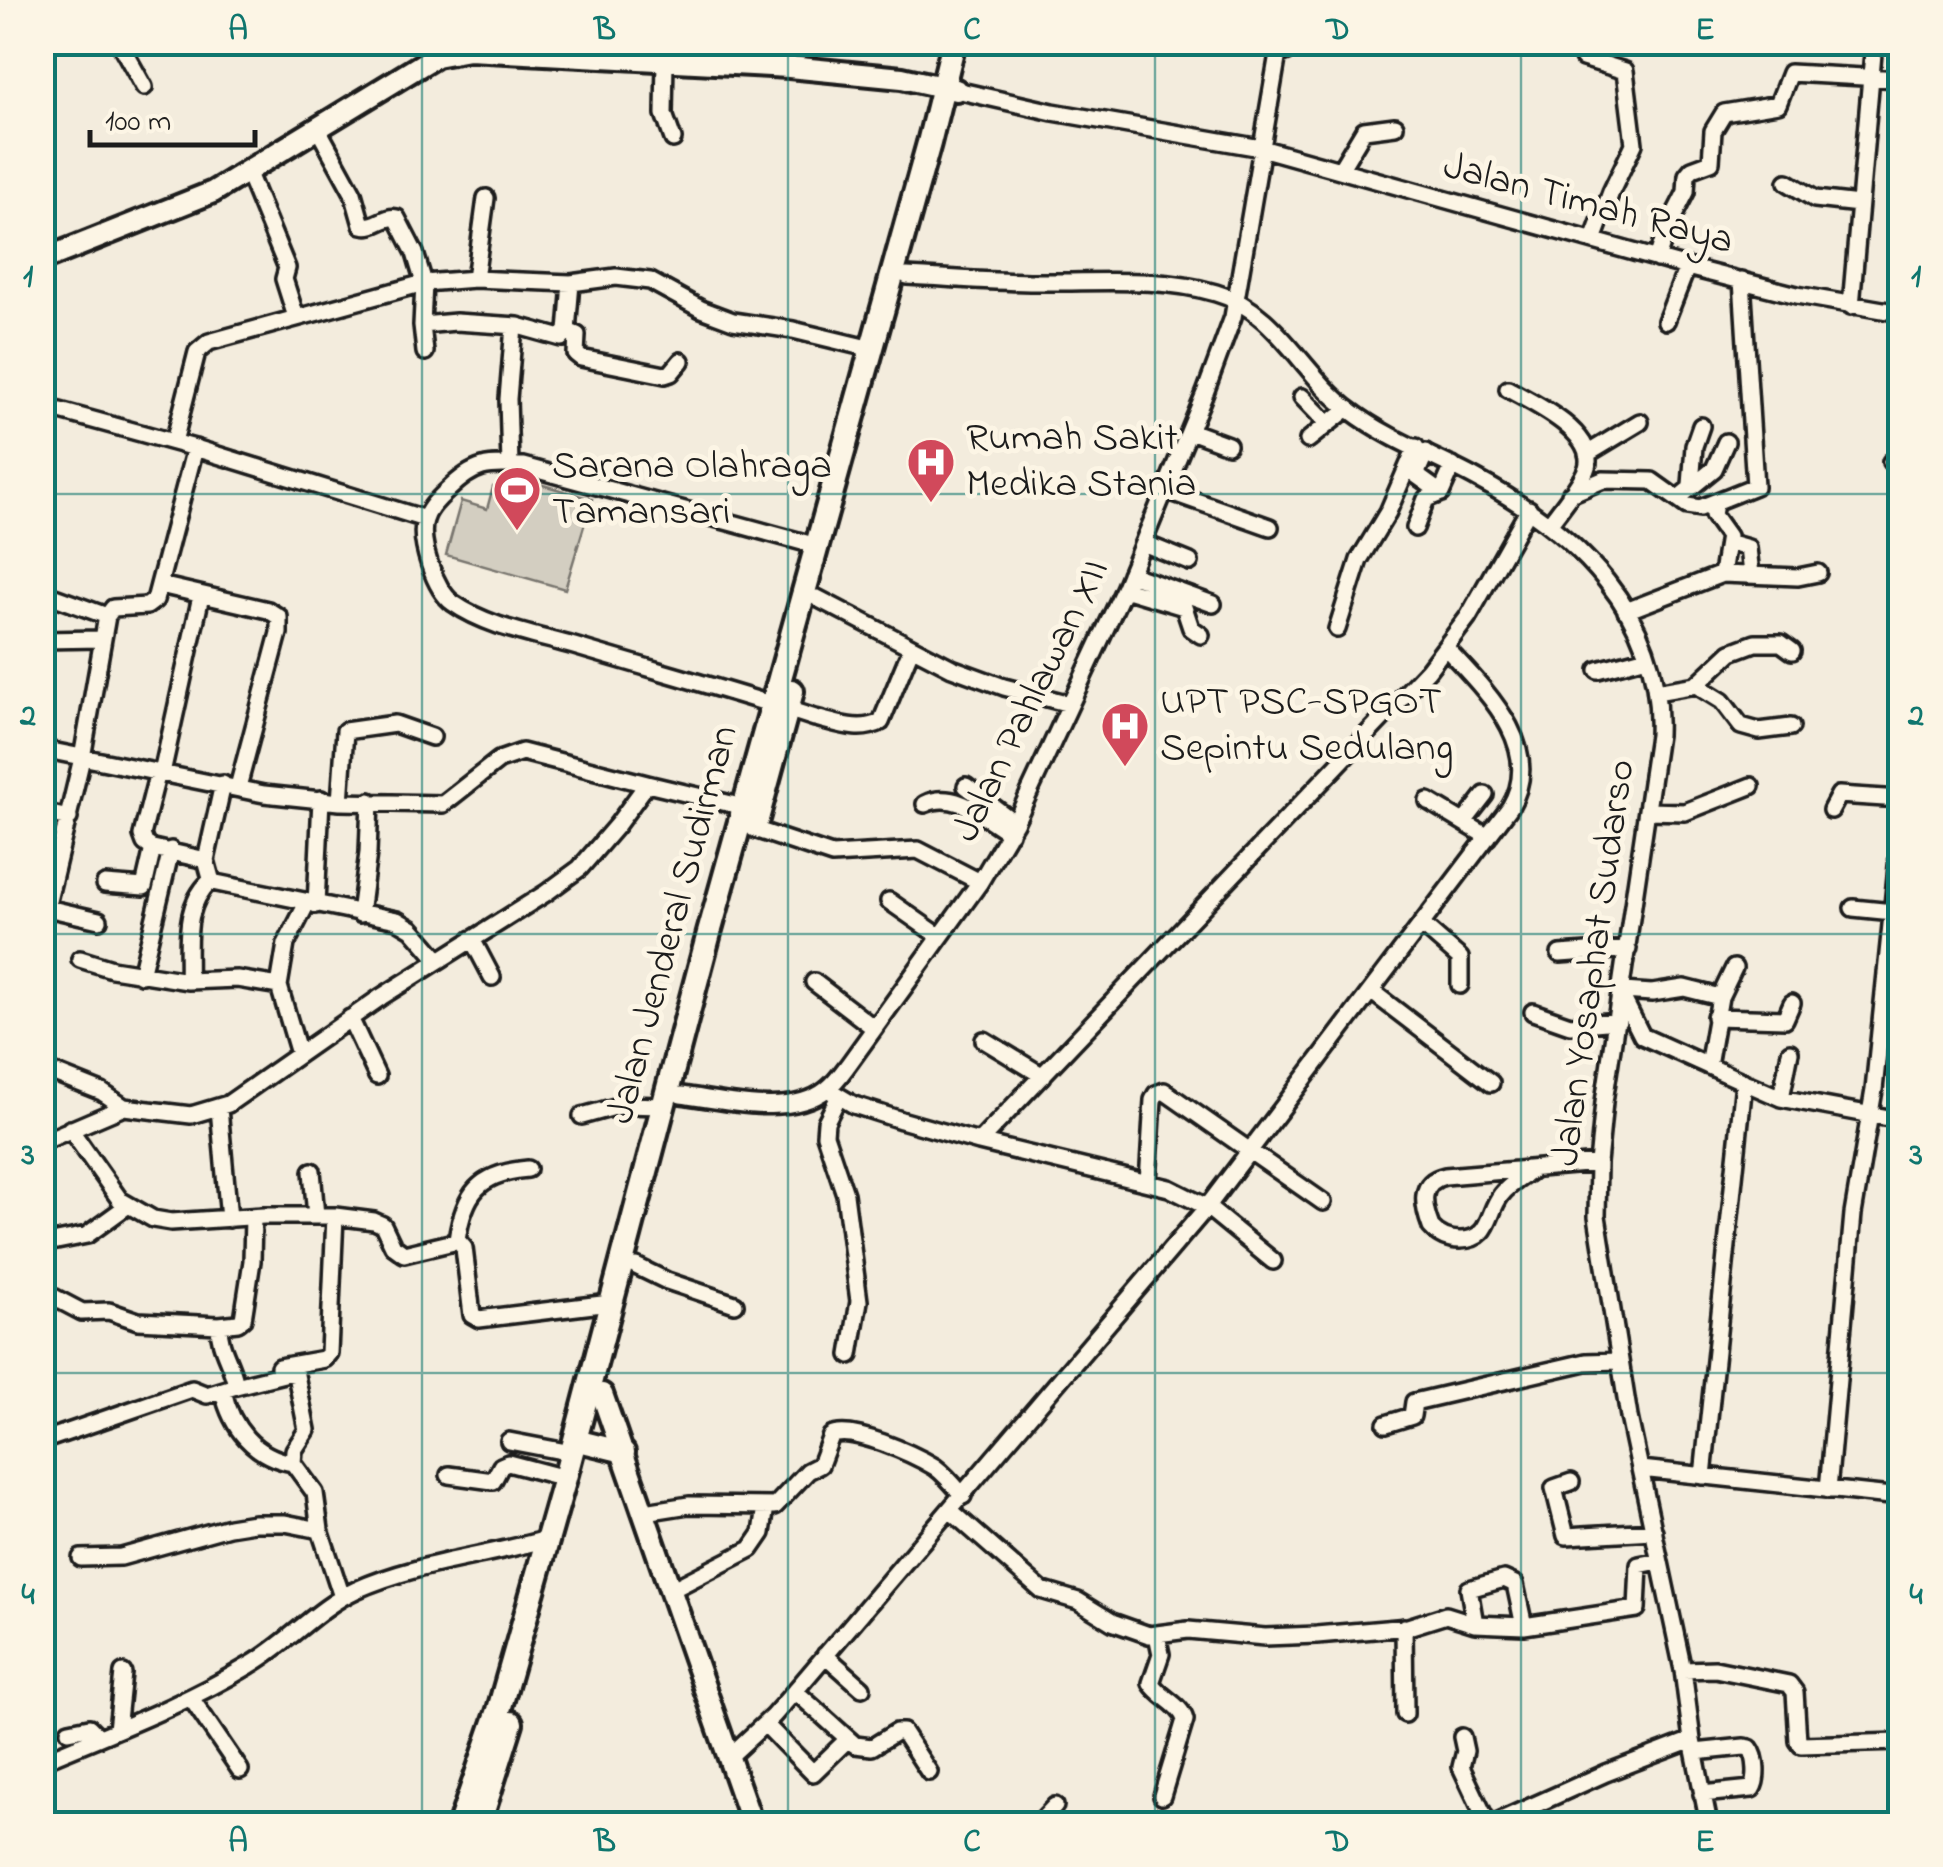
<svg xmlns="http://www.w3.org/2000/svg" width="1943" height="1867" font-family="'Indie Flower',sans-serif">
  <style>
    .green { fill: #d3cec1; stroke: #78756e; stroke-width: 2.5 }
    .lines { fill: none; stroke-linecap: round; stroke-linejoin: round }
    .minor-casing { stroke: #1c1c1c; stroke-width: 22 }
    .major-casing { stroke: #1c1c1c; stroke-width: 28 }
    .highway-casing { stroke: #1c1c1c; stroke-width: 30 }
    .minor { stroke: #fcf5e5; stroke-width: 15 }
    .major { stroke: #fcf5e5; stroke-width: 20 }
    .highway { stroke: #fcf5e5; stroke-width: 22 }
    .grid { fill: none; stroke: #0f766e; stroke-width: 2.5; stroke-opacity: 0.55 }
    .labels { text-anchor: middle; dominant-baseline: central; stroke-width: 10; stroke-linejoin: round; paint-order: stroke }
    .street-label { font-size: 40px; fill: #1c1c1c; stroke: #fcf5e5 }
    .poi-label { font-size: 40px; fill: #1c1c1c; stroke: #fcf5e5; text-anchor: start }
    .neatline { fill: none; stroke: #0f766e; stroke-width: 4 }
    .grid-label { font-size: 32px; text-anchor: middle; font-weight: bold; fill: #0f766e }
  </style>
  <rect width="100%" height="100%" fill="#f3ecdd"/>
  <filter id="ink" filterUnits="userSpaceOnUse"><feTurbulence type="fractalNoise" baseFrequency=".01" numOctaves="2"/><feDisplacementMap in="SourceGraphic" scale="20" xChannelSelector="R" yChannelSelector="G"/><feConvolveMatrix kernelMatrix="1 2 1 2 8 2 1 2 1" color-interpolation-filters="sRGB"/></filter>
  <g filter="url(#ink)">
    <path class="green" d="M529 481 592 499 565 589 446 555 461 501 487 509 493 487 524 496Z"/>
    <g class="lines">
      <g class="minor-casing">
        <path id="minor" d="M119 42 144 87
          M748 42 749 65
          M1851 42 1874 45
          M1278 55 1309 42
          M1583 58 1625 71 1634 144 1611 192 1593 240
          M665 60 664 114 673 139
          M956 90 1053 112 1261 148 1687 267 1797 295 1900 313
          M318 129 353 193 362 225C376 229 384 215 397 218L415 253 424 283 422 325 456 322 518 326 561 338 567 331 571 283
          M1340 170 1364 130 1395 126
          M248 173 287 268 284 279 296 317
          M1787 182 1815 199 1859 204
          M1657 259 1666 231 1686 192 1687 175 1692 169 1711 162 1713 131 1724 113 1778 104 1790 73 1900 79
          M907 276C950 278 993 282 1036 282 1096 283 1158 276 1216 293 1277 310 1303 376 1351 411 1389 440 1435 456 1477 479 1576 532 1663 613 1658 735L1604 1102 1598 1163 1597 1216 1629 1417 1683 1670 1692 1740 1709 1824
          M475 279 486 198
          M1851 306 1874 42
          M1666 321 1687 267
          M422 325 425 352
          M567 331 577 335 576 354 581 358 665 375 671 373 681 361
          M1508 389C1531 402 1590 429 1588 462 1588 476 1559 510 1550 523
          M1302 397 1327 423
          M42 406 195 448 425 519
          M1190 431 1228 445
          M1308 440 1347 409
          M174 442 197 352 209 342 424 283 475 279 571 283 616 277 650 281 701 309 733 321 793 330 872 349
          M1426 452 1416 475 1441 493
          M1587 454 1640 422
          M1891 462 1900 463
          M510 465 508 399 514 326
          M1691 485 1694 446 1701 426
          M1165 490 1270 527
          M1570 494 1603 480 1652 481 1687 506 1700 508 1755 486 1742 280
          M1677 499 1714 469 1726 442
          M1415 528 1426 499 1441 493 1453 466
          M1727 542 1748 548 1751 574
          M1143 543 1190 562
          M817 546 523 466C488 463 474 464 448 490 440 497 428 509 425 520 418 541 435 590 453 603 487 627 535 635 574 646 654 670 735 692 815 718 837 723 859 733 881 722L911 649
          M1130 574 1213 604
          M1722 574 1798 577 1818 573
          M160 585 268 610 279 617V633L238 787
          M1124 589 1184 607 1191 628 1201 635
          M52 596 107 616
          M817 598 952 668 1004 687 1070 704
          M1626 611 1722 574 1728 536 1713 515 1715 503
          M1337 629 1359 560 1388 512 1416 447
          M42 640 102 639
          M1598 670 1647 657
          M1696 685 1722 701 1741 726 1759 731 1791 727
          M1656 692 1696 685 1731 652 1755 643H1781L1792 651
          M42 749 264 794 340 802 443 804 499 760 522 752 647 784
          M162 773 201 596
          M966 786 1015 823
          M1428 801 1488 837
          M340 802 345 731 395 724 432 737
          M925 804C955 789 985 818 1010 833
          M1831 810 1839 795 1900 799
          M1648 811 1685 812 1751 786
          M42 812 69 818
          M1464 822 1485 795
          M754 829 832 855 918 850 980 882
          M153 849 145 843 142 835 158 772
          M206 860 223 784
          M105 884 144 887 153 848 206 860 212 882 397 920 412 929 438 959
          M889 901 939 936
          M316 905 321 799
          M47 908 99 920
          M1853 908 1893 912
          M360 914 368 853 370 801
          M1421 924 1460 958V985
          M42 926 82 758 107 616 113 608 147 606 155 600 195 448
          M472 939 492 977
          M1560 954 1628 949
          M80 959 112 969 188 981C190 945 181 909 210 881
          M141 975 171 850
          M188 981 237 979 279 986
          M814 982 874 1028
          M1371 991 1491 1083
          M1623 991 1652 993 1684 988 1720 997
          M1623 998 1642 1036 1744 1082 1781 1098 1900 1120
          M1533 1012 1570 1025 1618 1021
          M1715 1017 1785 1019 1792 1003
          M350 1018 377 1076
          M984 1040 1043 1076
          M299 1054 279 986 286 944 307 903
          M1708 1066 1720 997 1734 968
          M42 1068 102 1092 124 1107
          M827 1089 854 1105 901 1120 979 1142 1169 1188 1207 1207 1273 1261
          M681 1095C723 1100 790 1119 827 1089 835 1083 842 1073 848 1065L980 882 1015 823 1124 589 1205 393 1233 317 1280 42
          M838 1098 826 1122 825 1135 845 1194 859 1301 850 1355
          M1781 1098 1790 1052
          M219 1108 229 1219
          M582 1116 622 1105 664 1106
          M70 1129 120 1200 153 1219 171 1222 264 1216H335L374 1221 383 1225 393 1246 404 1254 458 1241 464 1248 472 1315 479 1319 610 1303
          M42 1142 124 1107 191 1115 228 1104 381 997 546 893 580 868 617 825 647 784 744 807
          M979 1142 1428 670 1468 617 1529 509
          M1534 1169C1523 1177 1509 1184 1501 1195 1487 1213 1491 1240 1460 1240 1448 1240 1439 1236 1431 1227 1423 1206 1418 1182 1445 1176L1598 1163
          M312 1171 316 1216
          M1148 1183 1153 1100 1156 1094 1164 1091 1323 1202
          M253 1217 252 1261 243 1319 238 1323 219 1325C219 1350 232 1362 236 1386L288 1373 296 1375 307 1430 294 1450 293 1463 315 1493 320 1530 342 1597
          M457 1240C464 1193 479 1173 528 1169
          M42 1244 87 1235 127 1206
          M636 1266 667 1281 735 1304
          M42 1291 82 1312 109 1311 138 1321 219 1325
          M279 1367 324 1359 329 1353 335 1216
          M223 1391C231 1427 254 1457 293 1463
          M1386 1424 1412 1416 1414 1402 1586 1362 1619 1361
          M42 1441 192 1389 207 1395 236 1386
          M509 1441 572 1453
          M1641 1469 1900 1497
          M449 1475 493 1481 501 1466 508 1463 565 1478
          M1703 1476 1744 1082
          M1571 1482 1554 1488 1566 1536 1654 1531
          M1828 1490 1853 1214 1874 1090 1900 837
          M951 1511 1041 1590 1078 1601 1112 1622 1149 1635 1188 1630 1265 1637 1317 1635 1408 1627 1446 1615 1475 1624 1524 1626 1637 1609 1639 1565 1659 1561
          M645 1512 689 1505 775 1506 808 1471 820 1465 831 1436C851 1425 915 1455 935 1467 946 1475 954 1485 963 1496
          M81 1558 121 1557 229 1527 254 1523H285L320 1530
          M673 1589 751 1549 762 1533 766 1506
          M1475 1624 1469 1589 1504 1579 1515 1584 1524 1626
          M1404 1627 1405 1714
          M1157 1635 1161 1654 1151 1683C1160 1698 1181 1704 1185 1720L1162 1796
          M825 1655 862 1688
          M1683 1670 1715 1669 1789 1684 1795 1692 1798 1741 1801 1745 1900 1742
          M795 1691 855 1745 872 1747 896 1732H903L929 1772
          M191 1698 240 1770
          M765 1724 813 1773 848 1739
          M117 1730 123 1673
          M69 1731 89 1727 99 1737
          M1462 1737 1465 1751 1461 1767 1488 1824
          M1695 1752 1744 1747 1750 1748C1757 1757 1758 1780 1752 1789L1702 1794
          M730 1756 773 1716 801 1684 1207 1207 1510 807C1546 747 1484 689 1446 648
          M42 1761C113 1731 184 1705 250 1665 287 1644 317 1608 356 1590 416 1563 483 1557 547 1539
          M1038 1824 1055 1806
          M1492 1824 1606 1773 1692 1740"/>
      </g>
      <g class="major-casing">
        <path id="major" d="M42 260 213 192 436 56 469 50 789 67 902 78 956 90
          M602 1394 752 1824
          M575 1440 624 1452"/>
      </g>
      <g class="highway-casing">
        <path id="highway" d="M757 819 792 691
          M460 1824 499 1710 565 1478 709 933 929 143 954 42
          M479 1824 511 1723"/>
      </g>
      <use href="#minor" class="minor"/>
      <use href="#major" class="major"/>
      <use href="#highway" class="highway"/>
    </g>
  </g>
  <path class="grid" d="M422 42V1824M788 42V1824M1155 42V1824M1521 42V1824M42 494H1900M42 934H1900M42 1373H1900"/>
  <defs>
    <g id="hospital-pin" transform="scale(2.5)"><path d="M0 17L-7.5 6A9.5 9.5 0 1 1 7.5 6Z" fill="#d1495b" stroke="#fcf5e5"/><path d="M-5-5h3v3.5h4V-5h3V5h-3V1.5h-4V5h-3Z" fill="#fff"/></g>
    <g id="stadium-pin" transform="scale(2.5)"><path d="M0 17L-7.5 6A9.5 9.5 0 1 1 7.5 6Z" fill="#d1495b" stroke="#fcf5e5"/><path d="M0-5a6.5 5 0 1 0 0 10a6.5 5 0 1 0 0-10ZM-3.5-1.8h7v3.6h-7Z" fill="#fff"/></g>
  </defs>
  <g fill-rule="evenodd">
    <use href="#hospital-pin" x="931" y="462"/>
    <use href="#stadium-pin" x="517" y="490"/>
    <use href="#hospital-pin" x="1125" y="726"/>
  </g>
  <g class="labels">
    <g class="street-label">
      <text transform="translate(1588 205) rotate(15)">Jalan Timah Raya</text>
      <text transform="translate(1032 701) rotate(-64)">Jalan Pahlawan XII</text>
      <text transform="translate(674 925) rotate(-75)">Jalan Jenderal Sudirman</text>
      <text transform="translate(1595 963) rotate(-82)">Jalan Yosaphat Sudarso</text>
    </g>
    <g class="poi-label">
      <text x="966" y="439">Rumah Sakit<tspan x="966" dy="46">Medika Stania</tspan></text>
      <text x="552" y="467">Sarana Olahraga<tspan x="552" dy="46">Tamansari</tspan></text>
      <text x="1160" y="703">UPT PSC-SPGOT<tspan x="1160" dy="46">Sepintu Sedulang</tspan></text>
    </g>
  </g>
  <rect width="1943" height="1867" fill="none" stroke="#fcf5e5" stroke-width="110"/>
  <path d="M90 130v15h165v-15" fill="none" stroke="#1c1c1c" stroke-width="5"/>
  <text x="105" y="130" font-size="30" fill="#1c1c1c" stroke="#fcf5e5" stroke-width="8" paint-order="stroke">100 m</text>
  <rect x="55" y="55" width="1833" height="1757" class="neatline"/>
  <g class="grid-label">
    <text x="238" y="39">A</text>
    <text x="605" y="39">B</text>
    <text x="972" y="39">C</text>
    <text x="1338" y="39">D</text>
    <text x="1705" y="39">E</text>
    <text x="28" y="286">1</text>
    <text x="1916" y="286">1</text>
    <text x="28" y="725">2</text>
    <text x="1916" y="725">2</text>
    <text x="28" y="1164">3</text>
    <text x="1916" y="1164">3</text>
    <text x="28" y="1604">4</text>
    <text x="1916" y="1604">4</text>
    <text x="238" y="1851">A</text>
    <text x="605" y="1851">B</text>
    <text x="972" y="1851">C</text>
    <text x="1338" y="1851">D</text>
    <text x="1705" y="1851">E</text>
  </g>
</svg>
